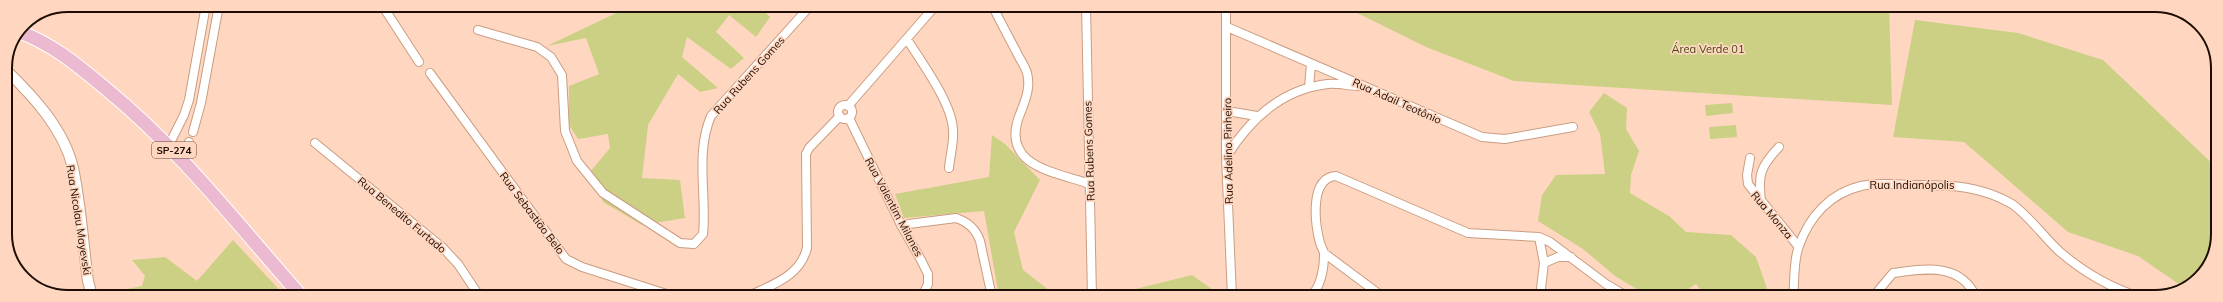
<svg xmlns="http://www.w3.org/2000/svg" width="2223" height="302" font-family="Mulish,sans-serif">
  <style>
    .green { fill: #cbd084 }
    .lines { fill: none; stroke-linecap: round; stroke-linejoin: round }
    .minor-casing { stroke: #ca9c81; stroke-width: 10 }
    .tertiary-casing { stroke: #ca9c81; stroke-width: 12 }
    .primary-casing { stroke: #fff; stroke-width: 15 }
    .minor { stroke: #fff; stroke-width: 8 }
    .tertiary { stroke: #fff; stroke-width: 10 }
    .primary { stroke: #ebb9d0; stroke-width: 13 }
    .labels { text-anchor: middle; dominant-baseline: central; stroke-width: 3.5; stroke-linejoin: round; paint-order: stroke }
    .shield { fill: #ffd7c0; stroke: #614a3c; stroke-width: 1 }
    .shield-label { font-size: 10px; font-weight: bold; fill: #1d0d04 }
    .park-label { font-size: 11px; fill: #42430e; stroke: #ffd7c0 }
    .street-label { font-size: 11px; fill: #1d0d04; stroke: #ffd7c0 }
    .rim { fill: none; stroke: #1d0d04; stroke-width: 2 }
  </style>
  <rect width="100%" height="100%" fill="#ffd7c0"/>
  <path class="green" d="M633 5H757L770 17 756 37 729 15 716 32 744 58 731 69 687 37 682 57 718 88 700 92 678 74 648 125 642 178 680 180 685 218 642 225 603 202 590 172 610 148 608 134 578 139 569 125V86L599 74 586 38 547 46Z
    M1341 5H1889L1892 105 1514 81 1426 47Z
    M1915 20 2018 33 2103 60 2217 168V242L2197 281 2183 287 2138 256 2068 232 1964 142 1893 137Z
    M1604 93 1627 108 1626 129 1639 151 1631 175 1630 193 1669 216 1686 232 1731 235 1756 257 1770 297H1706L1696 284 1676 297H1650L1615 276 1583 249 1538 221 1542 195 1556 175 1605 174 1600 134 1589 112Z
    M1732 103 1733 113 1706 116 1705 105Z
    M1736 125 1737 137 1710 139 1709 127Z
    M992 135 1005 144 1040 180 1014 232 1023 270 1058 297H999L984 211 904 218 895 194 989 177Z
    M233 240 286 297H102V294L142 286 145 276 132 260 165 257 197 281Z
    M1192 275 1223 297H1103Z"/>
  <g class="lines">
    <g class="minor-casing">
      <path id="minor" d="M382 5 419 62
        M992 5C1000 21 1008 36 1016 51 1019 58 1025 66 1027 73 1031 88 1025 101 1020 114 999 166 1055 172 1090 184
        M1086 5 1092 297
        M1226 5V157L1232 297
        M1227 27 1482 137 1505 139 1573 127
        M478 30 537 47 551 57 562 75 565 131 577 161 603 193 680 243 694 244 703 234C707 195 695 153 711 116L811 5
        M907 39C921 62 953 104 953 131 954 143 950 156 949 168
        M430 73 566 259 582 267 676 297
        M1309 87 1311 64
        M838 112a7 7 0 1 1 14 0a7 7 0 1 1-14 0Z
        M848 106 936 5
        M1227 111 1257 116
        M849 118 901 225 921 260 928 274V284L922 297
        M193 132 201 103 219 5
        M315 143 442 247 458 264 480 297
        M169 145 184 115 189 100 206 5
        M1227 156C1250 119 1282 89 1328 84 1338 83 1349 86 1359 86
        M1750 158 1747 175 1748 184 1798 246
        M183 160 189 142
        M1761 201C1758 175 1760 167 1779 147
        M901 225 956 218C968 222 976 229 980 241L992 297
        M1539 237 1544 263 1540 297
        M1324 253 1383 297
        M1544 263 1558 257H1571
        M747 297C771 285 800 277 807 248L806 154 809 148 840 116
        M1309 297C1321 289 1324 268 1324 254 1324 250 1321 247 1320 243 1315 224 1309 178 1336 176L1468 233 1539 237 1550 242 1606 284 1628 297
        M1793 297C1795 281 1793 261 1799 246 1809 217 1830 193 1861 186 1878 182 1900 185 1918 185 1952 185 1981 186 2012 204 2028 215 2044 237 2059 251 2082 271 2111 288 2140 297
        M1873 297 1893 273C1925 269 1960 262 1976 297
        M2115 297 2129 294"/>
    </g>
    <g class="tertiary-casing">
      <path id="tertiary" d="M5 69C33 96 64 129 73 168 81 205 83 244 88 281L92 296"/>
    </g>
    <g class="primary-casing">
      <path id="primary" d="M20 32C54 45 77 65 105 88 182 151 237 224 302 297"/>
    </g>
    <use href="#minor" class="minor"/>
    <use href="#tertiary" class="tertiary"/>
    <use href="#primary" class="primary"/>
  </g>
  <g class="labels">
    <rect class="shield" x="152" y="142" width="44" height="16" rx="3"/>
    <g class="shield-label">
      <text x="174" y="150">SP-274</text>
    </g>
    <g class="park-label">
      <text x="1708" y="49">Área Verde 01</text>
    </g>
    <g class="street-label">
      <text transform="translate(749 75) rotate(-48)">Rua Rubens Gomes</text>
      <text transform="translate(1397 101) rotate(24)">Rua Adail Teotônio</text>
      <text transform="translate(1089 151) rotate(-92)">Rua Rubens Gomes</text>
      <text transform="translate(1228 151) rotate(-91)">Rua Adelino Pinheiro</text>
      <text x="1912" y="185">Rua Indianópolis</text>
      <text transform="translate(894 207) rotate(62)">Rua Valentim Milanes</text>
      <text transform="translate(532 213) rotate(53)">Rua Sebastião Belo</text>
      <text transform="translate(402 215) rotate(40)">Rua Benedito Furtado</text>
      <text transform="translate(1772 215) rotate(50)">Rua Monza</text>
      <text transform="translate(79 220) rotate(81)">Rua Nicolau Mayevski</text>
    </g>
  </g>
  <path d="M0 0H2223V302H0ZM68 12H2155A56 56 0 0 1 2211 68V234A56 56 0 0 1 2155 290H68A56 56 0 0 1 12 234V68A56 56 0 0 1 68 12Z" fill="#ffd7c0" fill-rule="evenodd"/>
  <path class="rim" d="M68 12H2155A56 56 0 0 1 2211 68V234A56 56 0 0 1 2155 290H68A56 56 0 0 1 12 234V68A56 56 0 0 1 68 12Z"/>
</svg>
